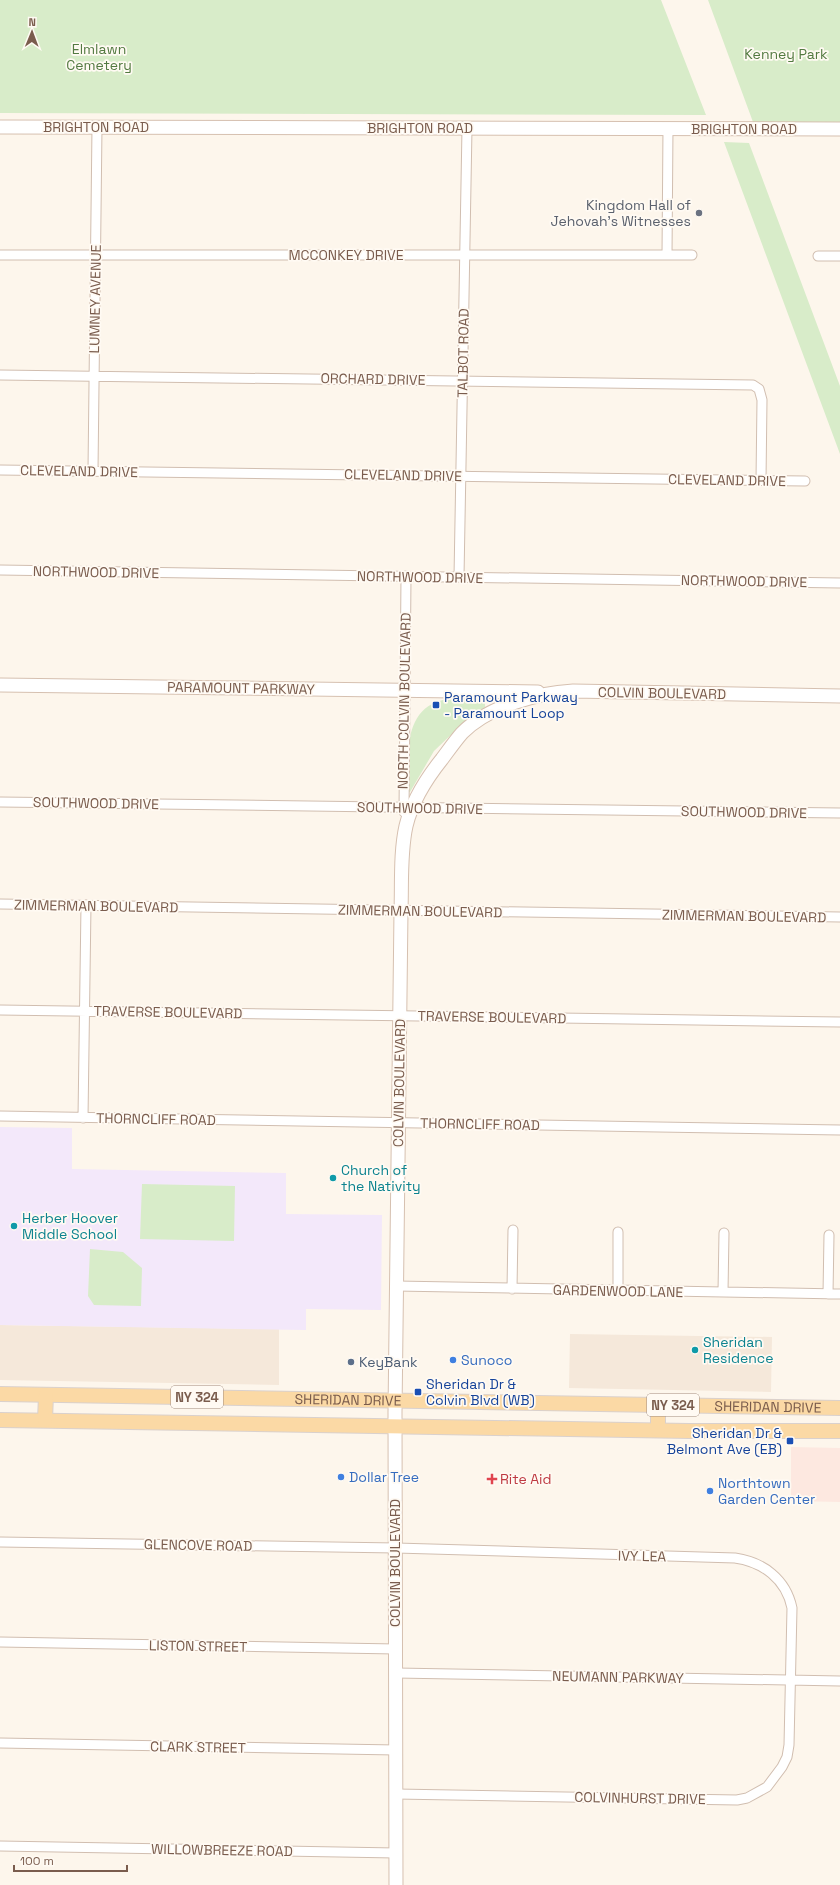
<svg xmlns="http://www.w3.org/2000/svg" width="840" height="1885" font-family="'Space Grotesk',sans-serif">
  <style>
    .residential { fill: #f5e8da }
    .commercial { fill: #fde8e0 }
    .education { fill: #f3e8fa }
    .green { fill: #d8ecc9 }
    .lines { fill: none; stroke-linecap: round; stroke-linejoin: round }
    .street-casing { stroke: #d1beb0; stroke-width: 11 }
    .secondary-casing { stroke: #d6c0b0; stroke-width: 15 }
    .primary-casing { stroke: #dad1cd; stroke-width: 16 }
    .street { stroke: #fff; stroke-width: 9 }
    .secondary { stroke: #fff; stroke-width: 13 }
    .primary { stroke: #fbd9a5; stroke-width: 14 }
    .worship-dot { fill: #6b7280; stroke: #fffaf3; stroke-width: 1.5 }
    .transit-dot { fill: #1a4fb4; stroke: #fffaf3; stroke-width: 1.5 }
    .culture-dot { fill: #0f9aa8; stroke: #fffaf3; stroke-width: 1.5 }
    .shop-dot { fill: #3f7fe0; stroke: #fffaf3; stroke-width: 1.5 }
    .service-dot { fill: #5c6f8a; stroke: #fffaf3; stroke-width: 1.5 }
    .health-dot { fill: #e0444e; stroke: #fffaf3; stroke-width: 1.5 }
    .labels { text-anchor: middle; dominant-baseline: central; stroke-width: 3.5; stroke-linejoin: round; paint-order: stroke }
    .shield { fill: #fffaf3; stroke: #a28b7f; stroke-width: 1 }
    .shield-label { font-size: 13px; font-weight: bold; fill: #7a5c4d }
    .park-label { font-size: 14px; fill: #537a41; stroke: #fffaf3 }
    .street-label { font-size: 14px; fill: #7a5c4d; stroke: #fffaf3 }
    .worship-label { font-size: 14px; fill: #5b616d; stroke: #fffaf3; text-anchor: end }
    .transit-label { font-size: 14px; fill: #164399; stroke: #fffaf3; text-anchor: start }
    .culture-label { font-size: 14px; fill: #0d838f; stroke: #fffaf3; text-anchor: start }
    .shop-label { font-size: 14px; fill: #366cbe; stroke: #fffaf3; text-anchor: start }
    .service-label { font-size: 14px; fill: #4e5e75; stroke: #fffaf3; text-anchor: start }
    .health-label { font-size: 14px; fill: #be3a42; stroke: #fffaf3; text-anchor: start }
  </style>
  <rect width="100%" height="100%" fill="#fdf6ec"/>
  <path class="residential" d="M0 1325 279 1329V1385L0 1380Z
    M570 1334 772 1337 771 1392 569 1388Z"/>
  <path class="commercial" d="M791 1447 840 1448V1502L791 1501Z"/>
  <path class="education" d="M0 1127 72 1128V1169L286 1173V1214L382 1215 381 1310 306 1309V1330L0 1325Z"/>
  <path class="green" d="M0 0H661L706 115 0 113Z
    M708 0H840V122H753Z
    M724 142 749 143 840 386V454Z
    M450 698 482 699 485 701V707L456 730 434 751 410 792H408C409 763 402 720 432 704 437 701 444 700 450 698Z
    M142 1184 235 1186 234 1241 140 1239Z
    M90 1249 123 1252 142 1268 141 1306 94 1305 88 1296Z"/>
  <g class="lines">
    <g class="street-casing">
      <path id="street" d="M0 255H692
        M667 255 668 128
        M818 256H840
        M0 375 753 385 759 389 762 400 761 480
        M0 470 805 481
        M93 471 97 127
        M0 570 840 583
        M459 577 467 128
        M0 802 840 813
        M404 812 406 576
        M0 904 840 917
        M0 1010 840 1022
        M0 1116 840 1130
        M83 1118 86 905
        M396 1286 840 1294
        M512 1289 513 1230
        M618 1291V1232
        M723 1292 724 1233
        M828 1294 829 1235
        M0 1542 396 1548 735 1558C763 1562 786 1579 792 1608L789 1745 787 1757 782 1767 767 1787 747 1798 737 1800 396 1794
        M0 1642 396 1649
        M396 1673 840 1681
        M0 1743 396 1750
        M0 1846 396 1853"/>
    </g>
    <g class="secondary-casing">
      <path id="secondary" d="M0 127 840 129
        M0 685 538 692
        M396 1885 395 1413 401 911C402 883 400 853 406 826 412 801 426 779 442 759 448 751 455 741 462 733 489 706 537 693 573 691L840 696"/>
    </g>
    <g class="primary-casing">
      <g id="primary">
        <path id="s1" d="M0 1394 840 1408"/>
        <path d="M0 1420 689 1431H840"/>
        <path d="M45 1420 46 1395"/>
        <path d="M658 1430V1405"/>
      </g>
    </g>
    <use href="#street" class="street"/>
    <use href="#secondary" class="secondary"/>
    <use href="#primary" class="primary"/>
  </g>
  <circle class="worship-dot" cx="699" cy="213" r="4"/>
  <g class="transit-dot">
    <rect x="432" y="701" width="8" height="8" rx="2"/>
    <rect x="414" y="1388" width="8" height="8" rx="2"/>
    <rect x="786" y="1437" width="8" height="8" rx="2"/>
  </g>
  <g class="culture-dot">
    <circle cx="333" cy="1178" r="4"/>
    <circle cx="14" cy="1226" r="4"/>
    <circle cx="695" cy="1350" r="4"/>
  </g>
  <g class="shop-dot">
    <circle cx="453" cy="1360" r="4"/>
    <circle cx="341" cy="1477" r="4"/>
    <circle cx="710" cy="1491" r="4"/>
  </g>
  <circle class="service-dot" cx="351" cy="1362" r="4"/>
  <path class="health-dot" d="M490 1473h4v4h4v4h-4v4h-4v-4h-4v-4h4z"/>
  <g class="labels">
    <g class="shield">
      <rect x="171" y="1386" width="52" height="22" rx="3"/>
      <rect x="647" y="1394" width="52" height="22" rx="3"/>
    </g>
    <g class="shield-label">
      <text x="197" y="1397">NY 324</text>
      <text x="673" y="1405">NY 324</text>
    </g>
    <g class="park-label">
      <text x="99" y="49">Elmlawn<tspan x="99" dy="16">Cemetery</tspan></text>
      <text x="786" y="54">Kenney Park</text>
    </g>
    <g class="street-label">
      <text x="96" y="127">BRIGHTON ROAD</text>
      <text x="420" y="128">BRIGHTON ROAD</text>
      <text x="744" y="129">BRIGHTON ROAD</text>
      <text x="346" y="255">MCCONKEY DRIVE</text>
      <text transform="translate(95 299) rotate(-89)">LUMNEY AVENUE</text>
      <text transform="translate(463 353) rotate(-89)">TALBOT ROAD</text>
      <text transform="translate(373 379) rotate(1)">ORCHARD DRIVE</text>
      <text transform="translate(79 471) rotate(1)">CLEVELAND DRIVE</text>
      <text transform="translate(403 475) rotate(1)">CLEVELAND DRIVE</text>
      <text transform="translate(727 480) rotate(1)">CLEVELAND DRIVE</text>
      <text transform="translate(96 572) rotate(1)">NORTHWOOD DRIVE</text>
      <text transform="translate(420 577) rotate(1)">NORTHWOOD DRIVE</text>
      <text transform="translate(744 581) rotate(1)">NORTHWOOD DRIVE</text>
      <text transform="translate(241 688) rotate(1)">PARAMOUNT PARKWAY</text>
      <text transform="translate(662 693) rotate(1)">COLVIN BOULEVARD</text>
      <text transform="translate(404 701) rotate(-89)">NORTH COLVIN BOULEVARD</text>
      <text transform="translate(96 803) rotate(1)">SOUTHWOOD DRIVE</text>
      <text transform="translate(420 808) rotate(1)">SOUTHWOOD DRIVE</text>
      <text transform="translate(744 812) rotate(1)">SOUTHWOOD DRIVE</text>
      <text transform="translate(96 906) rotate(1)">ZIMMERMAN BOULEVARD</text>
      <text transform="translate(420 911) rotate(1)">ZIMMERMAN BOULEVARD</text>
      <text transform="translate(744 916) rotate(1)">ZIMMERMAN BOULEVARD</text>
      <text transform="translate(168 1012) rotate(1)">TRAVERSE BOULEVARD</text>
      <text transform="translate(492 1017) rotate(1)">TRAVERSE BOULEVARD</text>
      <text transform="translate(399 1083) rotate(-89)">COLVIN BOULEVARD</text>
      <text transform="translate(156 1119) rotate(1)">THORNCLIFF ROAD</text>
      <text transform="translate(480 1124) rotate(1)">THORNCLIFF ROAD</text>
      <text transform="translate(618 1291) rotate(1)">GARDENWOOD LANE</text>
      <text stroke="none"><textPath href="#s1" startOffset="348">SHERIDAN DRIVE</textPath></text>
      <text stroke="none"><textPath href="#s1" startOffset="768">SHERIDAN DRIVE</textPath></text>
      <text transform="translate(198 1545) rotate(1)">GLENCOVE ROAD</text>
      <text transform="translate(642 1556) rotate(1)">IVY LEA</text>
      <text transform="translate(395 1563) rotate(-90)">COLVIN BOULEVARD</text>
      <text transform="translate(198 1646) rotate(1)">LISTON STREET</text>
      <text transform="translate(618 1677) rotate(1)">NEUMANN PARKWAY</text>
      <text transform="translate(198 1747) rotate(1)">CLARK STREET</text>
      <text transform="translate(640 1798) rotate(1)">COLVINHURST DRIVE</text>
      <text transform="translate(222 1850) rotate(1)">WILLOWBREEZE ROAD</text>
    </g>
    <g class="worship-label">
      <text x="691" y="205">Kingdom Hall of<tspan x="691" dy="16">Jehovah’s Witnesses</tspan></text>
    </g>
    <g class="transit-label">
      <text x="444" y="697">Paramount Parkway<tspan x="444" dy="16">- Paramount Loop</tspan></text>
      <text x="426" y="1384">Sheridan Dr &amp;<tspan x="426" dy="16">Colvin Blvd (WB)</tspan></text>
      <text x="782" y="1433" text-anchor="end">Sheridan Dr &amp;<tspan x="782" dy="16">Belmont Ave (EB)</tspan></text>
    </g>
    <g class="culture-label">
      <text x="341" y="1170">Church of<tspan x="341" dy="16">the Nativity</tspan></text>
      <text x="22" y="1218">Herber Hoover<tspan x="22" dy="16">Middle School</tspan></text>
      <text x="703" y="1342">Sheridan<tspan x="703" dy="16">Residence</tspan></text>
    </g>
    <g class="shop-label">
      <text x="461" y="1360">Sunoco</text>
      <text x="349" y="1477">Dollar Tree</text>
      <text x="718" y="1483">Northtown<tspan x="718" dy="16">Garden Center</tspan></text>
    </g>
    <g class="service-label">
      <text x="359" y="1362">KeyBank</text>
    </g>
    <g class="health-label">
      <text x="500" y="1479">Rite Aid</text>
    </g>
  </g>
  <g transform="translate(32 32) rotate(1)" stroke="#fffaf3" stroke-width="3" paint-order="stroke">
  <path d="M0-3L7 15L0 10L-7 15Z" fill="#7a5c4d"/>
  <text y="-6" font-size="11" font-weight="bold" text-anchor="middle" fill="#7a5c4d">N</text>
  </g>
  <path d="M14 1865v6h113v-6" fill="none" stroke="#7a5c4d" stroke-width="2"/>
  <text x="20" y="1865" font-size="12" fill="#7a5c4d" stroke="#fffaf3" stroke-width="3" paint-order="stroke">100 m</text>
</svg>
